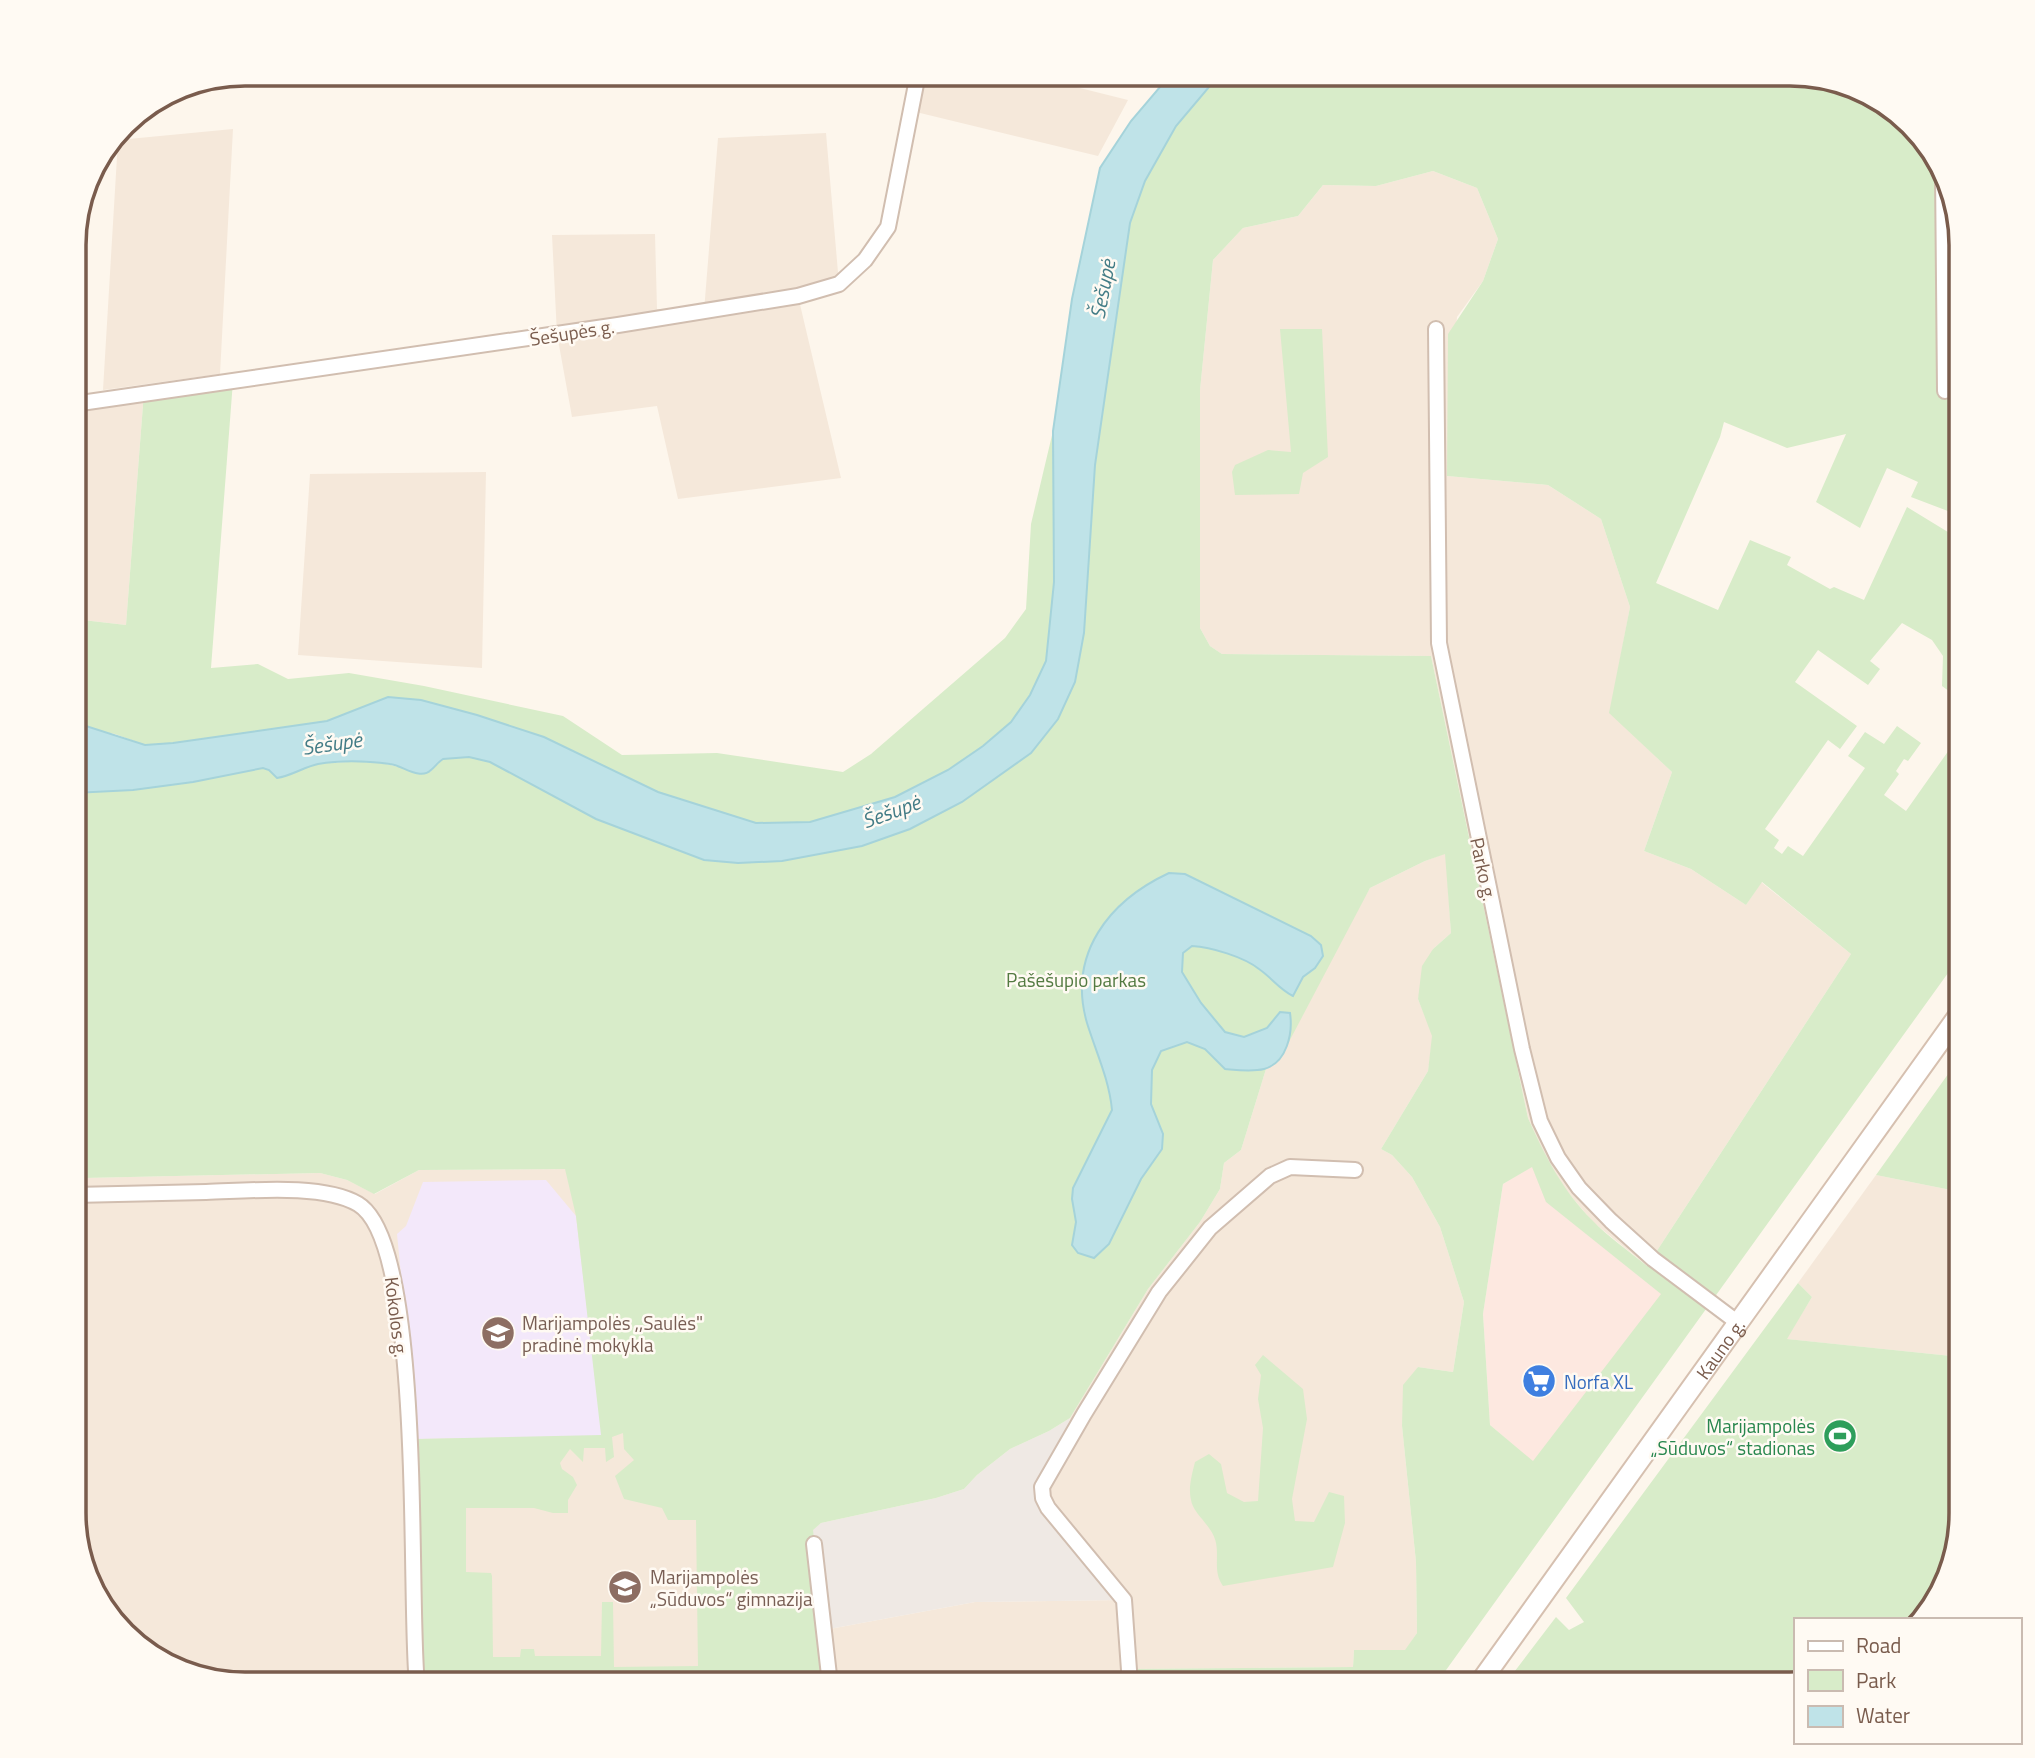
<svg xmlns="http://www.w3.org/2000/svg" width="2035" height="1758" font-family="'Titillium Web',sans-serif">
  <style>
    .residential { fill: #f5e8da }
    .commercial { fill: #fde8e0 }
    .industrial { fill: #efe9e4 }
    .education { fill: #f3e8fa }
    .green { fill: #d8ecc9; fill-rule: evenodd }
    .water { fill: #bfe3e8; stroke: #a5d3da; stroke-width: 2 }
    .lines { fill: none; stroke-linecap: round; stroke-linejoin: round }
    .minor-casing { stroke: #d1beb0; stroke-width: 18 }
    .secondary-casing { stroke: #d6c0b0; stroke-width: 23 }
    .minor { stroke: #fff; stroke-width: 14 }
    .secondary { stroke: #fff; stroke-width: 19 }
    .labels { text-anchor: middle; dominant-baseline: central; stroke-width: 5; stroke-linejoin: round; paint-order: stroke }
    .street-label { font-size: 19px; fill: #7a5c4d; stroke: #fffaf3 }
    .park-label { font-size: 19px; fill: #537a41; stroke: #fffaf3 }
    .education-label { font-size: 19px; fill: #785e54; stroke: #fffaf3; text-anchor: start }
    .shop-label { font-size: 19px; fill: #366cbe; stroke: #fffaf3; text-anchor: start }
    .leisure-label { font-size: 19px; fill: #27864d; stroke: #fffaf3; text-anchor: end }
    .water-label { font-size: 21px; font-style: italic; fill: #437c86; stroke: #fffaf3 }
    .rim { fill: none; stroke: #7a5c4d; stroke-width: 3.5 }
  </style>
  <rect width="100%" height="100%" fill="#fdf6ec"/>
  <path class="residential" d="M925 74H1024L1128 100 1098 156 916 112Z
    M233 129 220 374 103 390 118 140Z
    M826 133 839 284 798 296 841 478 678 499 657 406 572 417 557 334 552 235 655 234 657 309 704 311 718 138Z
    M1433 171 1477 188 1498 239 1483 281 1457 317 1447 476 1548 485 1601 519 1630 607 1610 713 1672 772 1644 851 1691 869 1746 905 1761 882 1851 954 1647 1266 1593 1222 1565 1189 1545 1156 1528 1118 1431 656 1222 654 1210 646 1200 628V390L1213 260 1243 228 1298 216 1323 185 1376 186Z
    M144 392 126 625 74 619V404Z
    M486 472 482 668 298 655 310 474Z
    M1446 853 1451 933 1433 949 1418 999 1433 1036 1428 1071 1381 1149 1392 1155 1412 1177 1440 1227 1464 1302 1453 1372 1418 1367 1402 1426 1416 1562 1417 1633 1406 1650H1354L1353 1667 1130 1669V1684H830L824 1636 821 1684H244L179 1672 131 1642 91 1589 74 1524V1186H81L83 1178 320 1173 347 1180 375 1194 419 1170 565 1169 813 1530 824 1630 975 1602 1123 1600 1043 1498 1060 1456 1070 1418 1148 1289 1200 1222 1220 1189 1224 1163 1241 1150 1266 1069 1281 1057 1291 1022 1370 888 1425 861Z
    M1876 1175 1961 1192V1357L1786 1339 1812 1297 1798 1283Z"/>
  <path class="commercial" d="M1532 1166 1547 1202 1662 1294 1533 1462 1490 1425 1483 1314 1503 1184Z"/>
  <path class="industrial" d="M1070 1418 1060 1456 1043 1498 1124 1600 975 1602 824 1630 812 1530 821 1523 936 1498 964 1489 977 1475 1010 1449 1049 1431Z"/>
  <path class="education" d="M546 1180 576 1216 602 1436 417 1439 397 1234 406 1226 423 1182Z"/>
  <path class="green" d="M1220 74H1791L1856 86 1904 116 1948 179 1961 244V516L1911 497 1918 482 1887 468 1860 528 1816 502 1846 434 1787 448 1724 422 1720 437 1656 583 1718 610 1750 540 1791 557 1787 565 1830 589 1834 587 1864 600 1907 507 1961 540V700L1942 686 1943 656 1932 640 1902 623 1870 661 1880 669 1868 685 1818 650 1795 682 1857 726 1840 749 1828 740 1765 829 1779 840 1774 848 1782 854 1788 846 1803 856 1865 768 1848 756 1865 732 1884 744 1897 726 1921 743 1908 761 1904 759 1896 771 1899 774 1884 795 1906 811 1961 733V955L1436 1684H1130V1669L1353 1667 1354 1650H1405L1417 1633 1416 1562 1402 1426 1403 1385 1418 1367 1453 1372 1464 1302 1440 1227 1412 1177 1392 1155 1381 1149 1428 1071 1432 1036 1418 999 1422 966 1433 949 1451 933 1445 854 1425 861 1370 888 1281 1057 1266 1069 1241 1150 1224 1163 1220 1189 1200 1222 1148 1289 1070 1418 1049 1431 1010 1449 977 1475 964 1489 936 1498 821 1523 813 1530 824 1630 821 1684H418L412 1385 417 1439 601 1435 576 1216 565 1169 419 1170 374 1194 347 1180 320 1173 84 1178 81 1186H74V793L133 790 193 782 263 768 269 770 277 778C290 776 304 767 318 764 333 762 351 762 367 762 391 762 407 772 430 772L443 759 469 757 490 762 596 819 704 860 738 863 782 861 862 846 910 829 962 802 1031 753 1084 633 1095 465 1130 223 1145 181 1176 126ZM1433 171 1477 188 1498 239 1483 281 1448 334 1447 476 1548 485 1601 519 1630 607 1609 713 1672 772 1644 851 1691 869 1746 905 1762 882 1851 954 1647 1266C1629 1251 1608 1237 1592 1220 1563 1191 1545 1156 1528 1118L1431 656 1222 654 1210 646 1200 628V390L1213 260 1243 228 1298 216 1323 185 1376 186ZM1532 1167 1546 1202 1661 1294 1533 1461 1490 1425 1483 1314 1503 1184ZM623 1433 624 1449 634 1460 615 1476 624 1499 662 1508 668 1520H696L698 1666 614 1667 613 1602H602L601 1656H535L534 1649H521L520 1657H493L492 1576 491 1573 466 1572V1508H534L553 1513H568V1500L577 1485 573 1477 562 1469 560 1463 570 1449 583 1462 584 1448H605L606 1462 614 1457 612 1437Z
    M1280 329H1322L1328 457 1303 473 1299 494 1235 495 1232 472 1235 465 1268 450 1291 452Z
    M233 381 211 668 258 664 288 679 349 673 424 686 563 716 622 755 717 753 843 772 871 754 1005 638 1026 609 1031 524 1053 431 1054 582 1046 661 1030 695 1011 722 983 746 948 770 895 797 810 822 756 823 658 792 544 737 477 715 421 700 388 697 327 721 173 743 145 745 115 734 74 727V619L126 625 144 392Z
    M1961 1056V1192L1876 1175Z
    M1798 1283 1812 1297 1787 1339 1961 1357V1514L1949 1579 1923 1620H1795V1684H1505L1556 1617 1569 1630 1584 1622 1566 1598Z
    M1263 1355 1303 1389 1307 1419 1292 1499 1295 1521 1314 1522 1329 1492 1344 1496 1345 1523 1333 1567 1223 1586C1213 1572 1219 1558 1216 1543 1213 1526 1193 1514 1191 1500 1188 1488 1192 1474 1195 1462L1209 1454 1221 1464 1227 1493 1244 1502 1258 1501 1263 1428 1258 1399 1261 1375 1255 1365Z"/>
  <path class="water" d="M1171 74H1220L1176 126 1145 181 1130 223 1095 465 1084 633 1075 682 1058 719 1031 753 962 802 910 829 862 846 782 861 738 863 704 860 596 819 490 762 469 757 443 759C438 762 436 766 431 770 420 781 402 765 390 764 368 761 341 760 318 764 304 767 291 776 277 778L269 770 263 768 193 782 133 790 74 793V727L86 726 145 745 173 743 327 721 388 697 421 700 477 715 544 737 658 792 756 823 810 822 895 797 948 770 983 746 1011 722 1030 695 1046 661 1054 582 1053 431 1072 299 1100 168 1131 121Z
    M1169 873 1185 874 1311 936 1321 945 1323 956 1315 968 1303 977 1293 996C1279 989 1272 978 1259 969 1244 957 1211 947 1192 946L1183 953 1182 972 1201 1003 1225 1032 1244 1037 1267 1028 1280 1012 1290 1013C1293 1033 1287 1063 1264 1069 1252 1072 1237 1070 1225 1069L1205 1049 1187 1042 1161 1051 1152 1070 1151 1104 1163 1134 1162 1149 1141 1179 1109 1244 1094 1258 1078 1253 1072 1245 1076 1222 1072 1199 1073 1188 1112 1110C1109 1079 1096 1052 1087 1023 1067 954 1109 901 1169 873Z"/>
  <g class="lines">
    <g class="minor-casing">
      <path id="minor" d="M1943 172 1945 391
        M1436 329 1439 643 1522 1049 1540 1121 1558 1158 1579 1188 1611 1221 1653 1259 1737 1322
        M74 404 618 325 798 296 839 284 865 260 888 227 918 74
        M74 1195C118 1194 162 1193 206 1192 247 1191 322 1183 358 1204 425 1244 408 1601 417 1684
        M814 1544 830 1684
        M1130 1684 1124 1600 1048 1508 1043 1498 1042 1487 1084 1414 1159 1292 1210 1228 1270 1176 1290 1167 1355 1170"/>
    </g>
    <g class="secondary-casing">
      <g id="secondary">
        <path id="s1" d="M1479 1684 1961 1012"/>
      </g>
    </g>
    <use href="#minor" class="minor"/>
    <use href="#secondary" class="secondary"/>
  </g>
  <defs>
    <g id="school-disc" transform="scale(1.75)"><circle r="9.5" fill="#8d6e63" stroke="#fffaf3"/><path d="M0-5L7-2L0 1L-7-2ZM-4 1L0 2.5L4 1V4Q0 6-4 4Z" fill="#fff"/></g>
    <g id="supermarket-disc" transform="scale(1.75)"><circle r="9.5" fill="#3f7fe0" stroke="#fffaf3"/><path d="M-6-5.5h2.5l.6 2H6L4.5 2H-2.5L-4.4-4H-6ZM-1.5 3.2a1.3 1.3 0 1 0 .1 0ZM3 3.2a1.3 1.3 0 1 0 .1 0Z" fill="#fff"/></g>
    <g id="stadium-disc" transform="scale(1.75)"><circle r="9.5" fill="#2e9e5b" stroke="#fffaf3"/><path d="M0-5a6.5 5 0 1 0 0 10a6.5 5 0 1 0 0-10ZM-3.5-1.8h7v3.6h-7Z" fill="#fff"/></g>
  </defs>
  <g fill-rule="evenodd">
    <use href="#school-disc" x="498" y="1333"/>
    <use href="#supermarket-disc" x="1539" y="1381"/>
    <use href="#stadium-disc" x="1840" y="1436"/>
    <use href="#school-disc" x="625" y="1587"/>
  </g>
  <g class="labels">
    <g class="street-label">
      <text transform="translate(572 332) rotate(-9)">Šešupės g.</text>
      <text transform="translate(1484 869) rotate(78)">Parko g.</text>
      <text transform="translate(397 1317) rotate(83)">Kokolos g.</text>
      <text stroke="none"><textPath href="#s1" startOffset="413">Kauno g.</textPath></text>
    </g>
    <g class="park-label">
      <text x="1076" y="979">Pašešupio parkas</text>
    </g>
    <g class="education-label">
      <text x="522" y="1322">Marijampolės ,,Saulės"<tspan x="522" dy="22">pradinė mokykla</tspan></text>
      <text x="650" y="1576">Marijampolės<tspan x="650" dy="22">„Sūduvos“ gimnazija</tspan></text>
    </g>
    <g class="shop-label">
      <text x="1564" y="1381">Norfa XL</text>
    </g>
    <g class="leisure-label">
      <text x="1815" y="1425">Marijampolės<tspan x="1815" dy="22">„Sūduvos“ stadionas</tspan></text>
    </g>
    <g class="water-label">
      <text transform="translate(1102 289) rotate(-79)">Šešupė</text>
      <text transform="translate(332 743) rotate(-8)">Šešupė</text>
      <text transform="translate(891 811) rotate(-20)">Šešupė</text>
    </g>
  </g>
  <path d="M0 0H2035V1758H0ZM245 86H1790A159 159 0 0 1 1949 245V1513A159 159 0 0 1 1790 1672H245A159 159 0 0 1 86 1513V245A159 159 0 0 1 245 86Z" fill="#fffaf3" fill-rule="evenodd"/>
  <path class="rim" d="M245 86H1790A159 159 0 0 1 1949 245V1513A159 159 0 0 1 1790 1672H245A159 159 0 0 1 86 1513V245A159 159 0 0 1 245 86Z"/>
  <rect x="1794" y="1618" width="228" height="126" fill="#fffaf3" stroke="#cabbb1" stroke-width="2"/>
  <rect x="1808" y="1641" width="35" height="10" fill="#ffffff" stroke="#cabbb1" stroke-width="2"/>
  <text x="1856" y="1653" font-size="21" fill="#7a5c4d">Road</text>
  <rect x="1808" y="1670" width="35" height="21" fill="#d8ecc9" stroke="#cabbb1" stroke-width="2"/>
  <text x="1856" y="1688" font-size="21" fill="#7a5c4d">Park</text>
  <rect x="1808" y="1706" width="35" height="21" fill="#bfe3e8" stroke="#cabbb1" stroke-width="2"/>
  <text x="1856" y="1723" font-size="21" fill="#7a5c4d">Water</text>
</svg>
